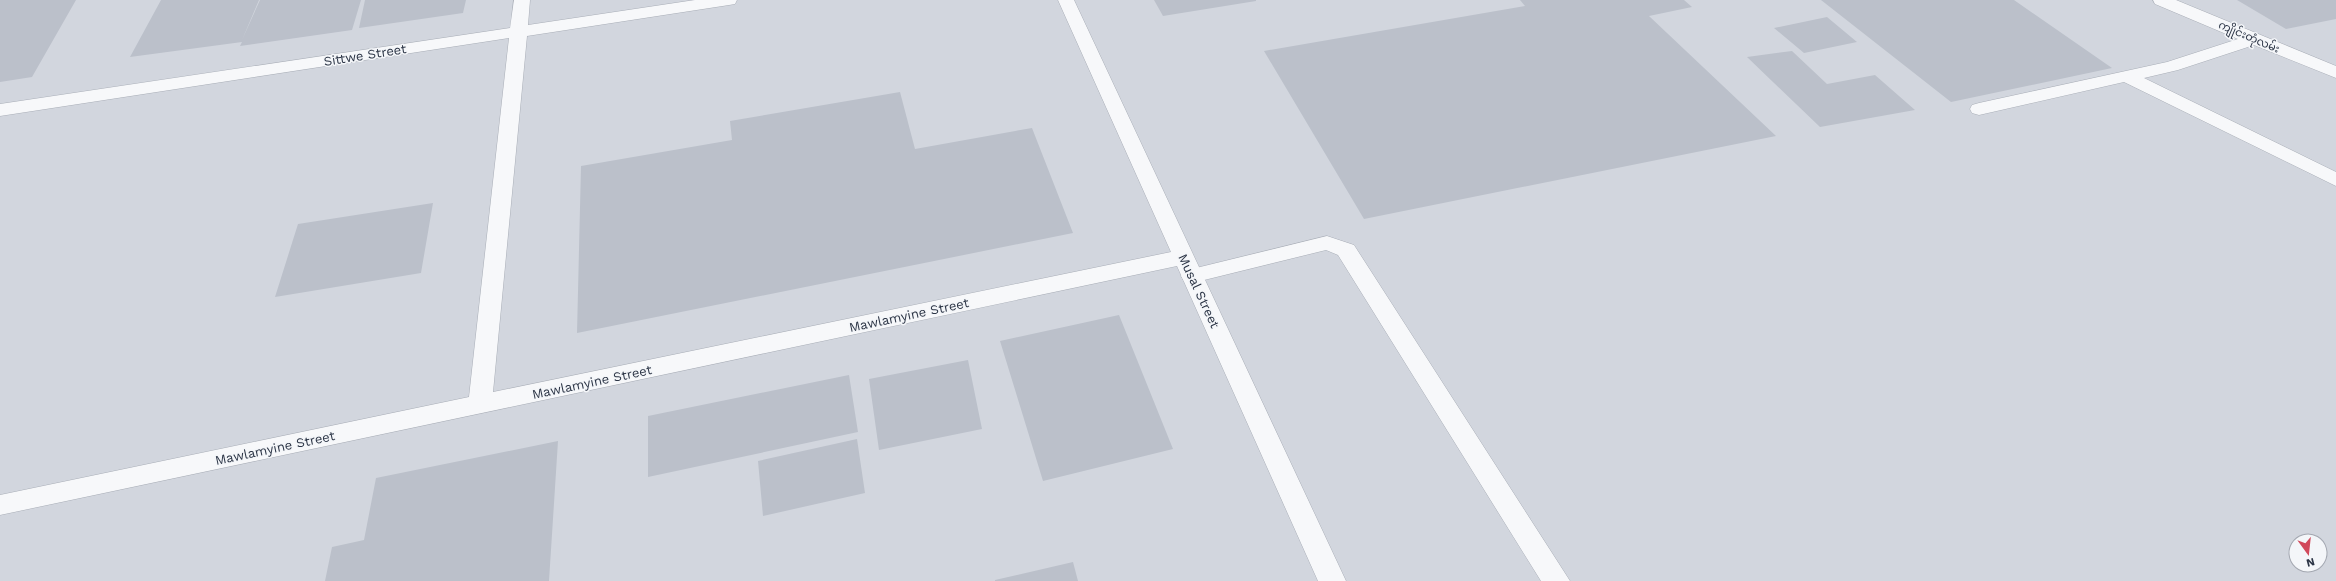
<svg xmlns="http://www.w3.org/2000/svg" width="2336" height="581" font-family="'Work Sans','Noto Sans Myanmar',sans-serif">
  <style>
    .built { fill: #d2d6de; fill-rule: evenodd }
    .building { fill: #bbc0ca }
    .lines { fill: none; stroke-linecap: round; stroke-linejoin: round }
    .lane-casing { stroke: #a9aeb7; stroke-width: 1 }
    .street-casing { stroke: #a9aeb7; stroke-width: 1 }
    .lane { fill: #f7f8fa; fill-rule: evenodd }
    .street { fill: #f7f8fa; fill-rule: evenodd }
    .labels { text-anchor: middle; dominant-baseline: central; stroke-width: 3; stroke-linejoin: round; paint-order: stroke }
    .far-street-label { font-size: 11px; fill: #2b3445; stroke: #f4f6f9 }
    .street-label { font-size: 13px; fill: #2b3445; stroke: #f4f6f9 }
  </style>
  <rect width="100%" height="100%" fill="#e4e7ec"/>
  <path class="built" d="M0 0H2336V581H0ZM2296 541H2320V565H2296Z"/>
  <path class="building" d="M0 0H76L32 77 0 82Z
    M161 0H259L242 40 260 0H361L352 30 240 46 242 42 130 57Z
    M365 0H466L463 13 359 28Z
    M1154 0H1256V1L1163 16Z
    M1520 0H1684L1692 7 1649 16 1776 136 1364 219 1264 51 1525 6Z
    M1821 0H2014L2112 68 1951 102Z
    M2237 0H2336V19L2286 29Z
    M1827 17 1857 42 1804 53 1774 28Z
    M1792 51 1827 84 1875 75 1915 110 1820 127 1747 57Z
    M900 92 915 149 1032 128 1073 233 577 333 581 166 732 140 730 121Z
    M433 203 421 273 275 297 298 224Z
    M1119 315 1173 449 1043 481 1000 341Z
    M968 360 982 429 879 450 869 379Z
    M849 375 858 432 648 477V416Z
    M857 439 865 493 763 516 758 461Z
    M558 441 549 581H325L332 547 364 540 376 478Z
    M1073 562 1078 581H995V580Z"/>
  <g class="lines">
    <g class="lane-casing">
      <path id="lane" d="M2153 0H2176L2336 66V78L2254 45 2178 70 2144 78 2336 172V186L2124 82 1979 115 1972 113 1970 109 1972 105 1979 103 2167 62 2238 39 2155 4Z
        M1327 236 1354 245 1570 581H1541L1338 255 1326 250 1192 283 1184 281 1181 276 1184 271 1192 269Z"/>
    </g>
    <g class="street-casing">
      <path id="street" d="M514 0H530L528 25 695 0H737L735 4 729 5 527 36 493 392 1171 252 1058 0H1074L1346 581H1318L1177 266 0 515V495L469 397 509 38 0 116V104L510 28Z"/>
    </g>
    <use href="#lane" class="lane"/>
    <use href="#street" class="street"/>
  </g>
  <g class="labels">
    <g class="far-street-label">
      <text transform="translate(2249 37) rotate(23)">ကျိုင်းတုံလမ်း</text>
    </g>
    <g class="street-label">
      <text transform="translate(365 55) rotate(-9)">Sittwe Street</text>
      <text transform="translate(1199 291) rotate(65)">Musal Street</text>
      <text transform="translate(909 315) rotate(-12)">Mawlamyine Street</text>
      <text transform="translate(592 382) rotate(-12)">Mawlamyine Street</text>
      <text transform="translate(275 448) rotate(-12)">Mawlamyine Street</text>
    </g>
  </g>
  <g transform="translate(2308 553) rotate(165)"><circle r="19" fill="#f4f6f9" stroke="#a4a8b1"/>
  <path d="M0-3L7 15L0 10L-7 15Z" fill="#d1495b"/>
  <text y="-6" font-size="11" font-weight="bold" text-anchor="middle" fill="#2b3445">N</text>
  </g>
</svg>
